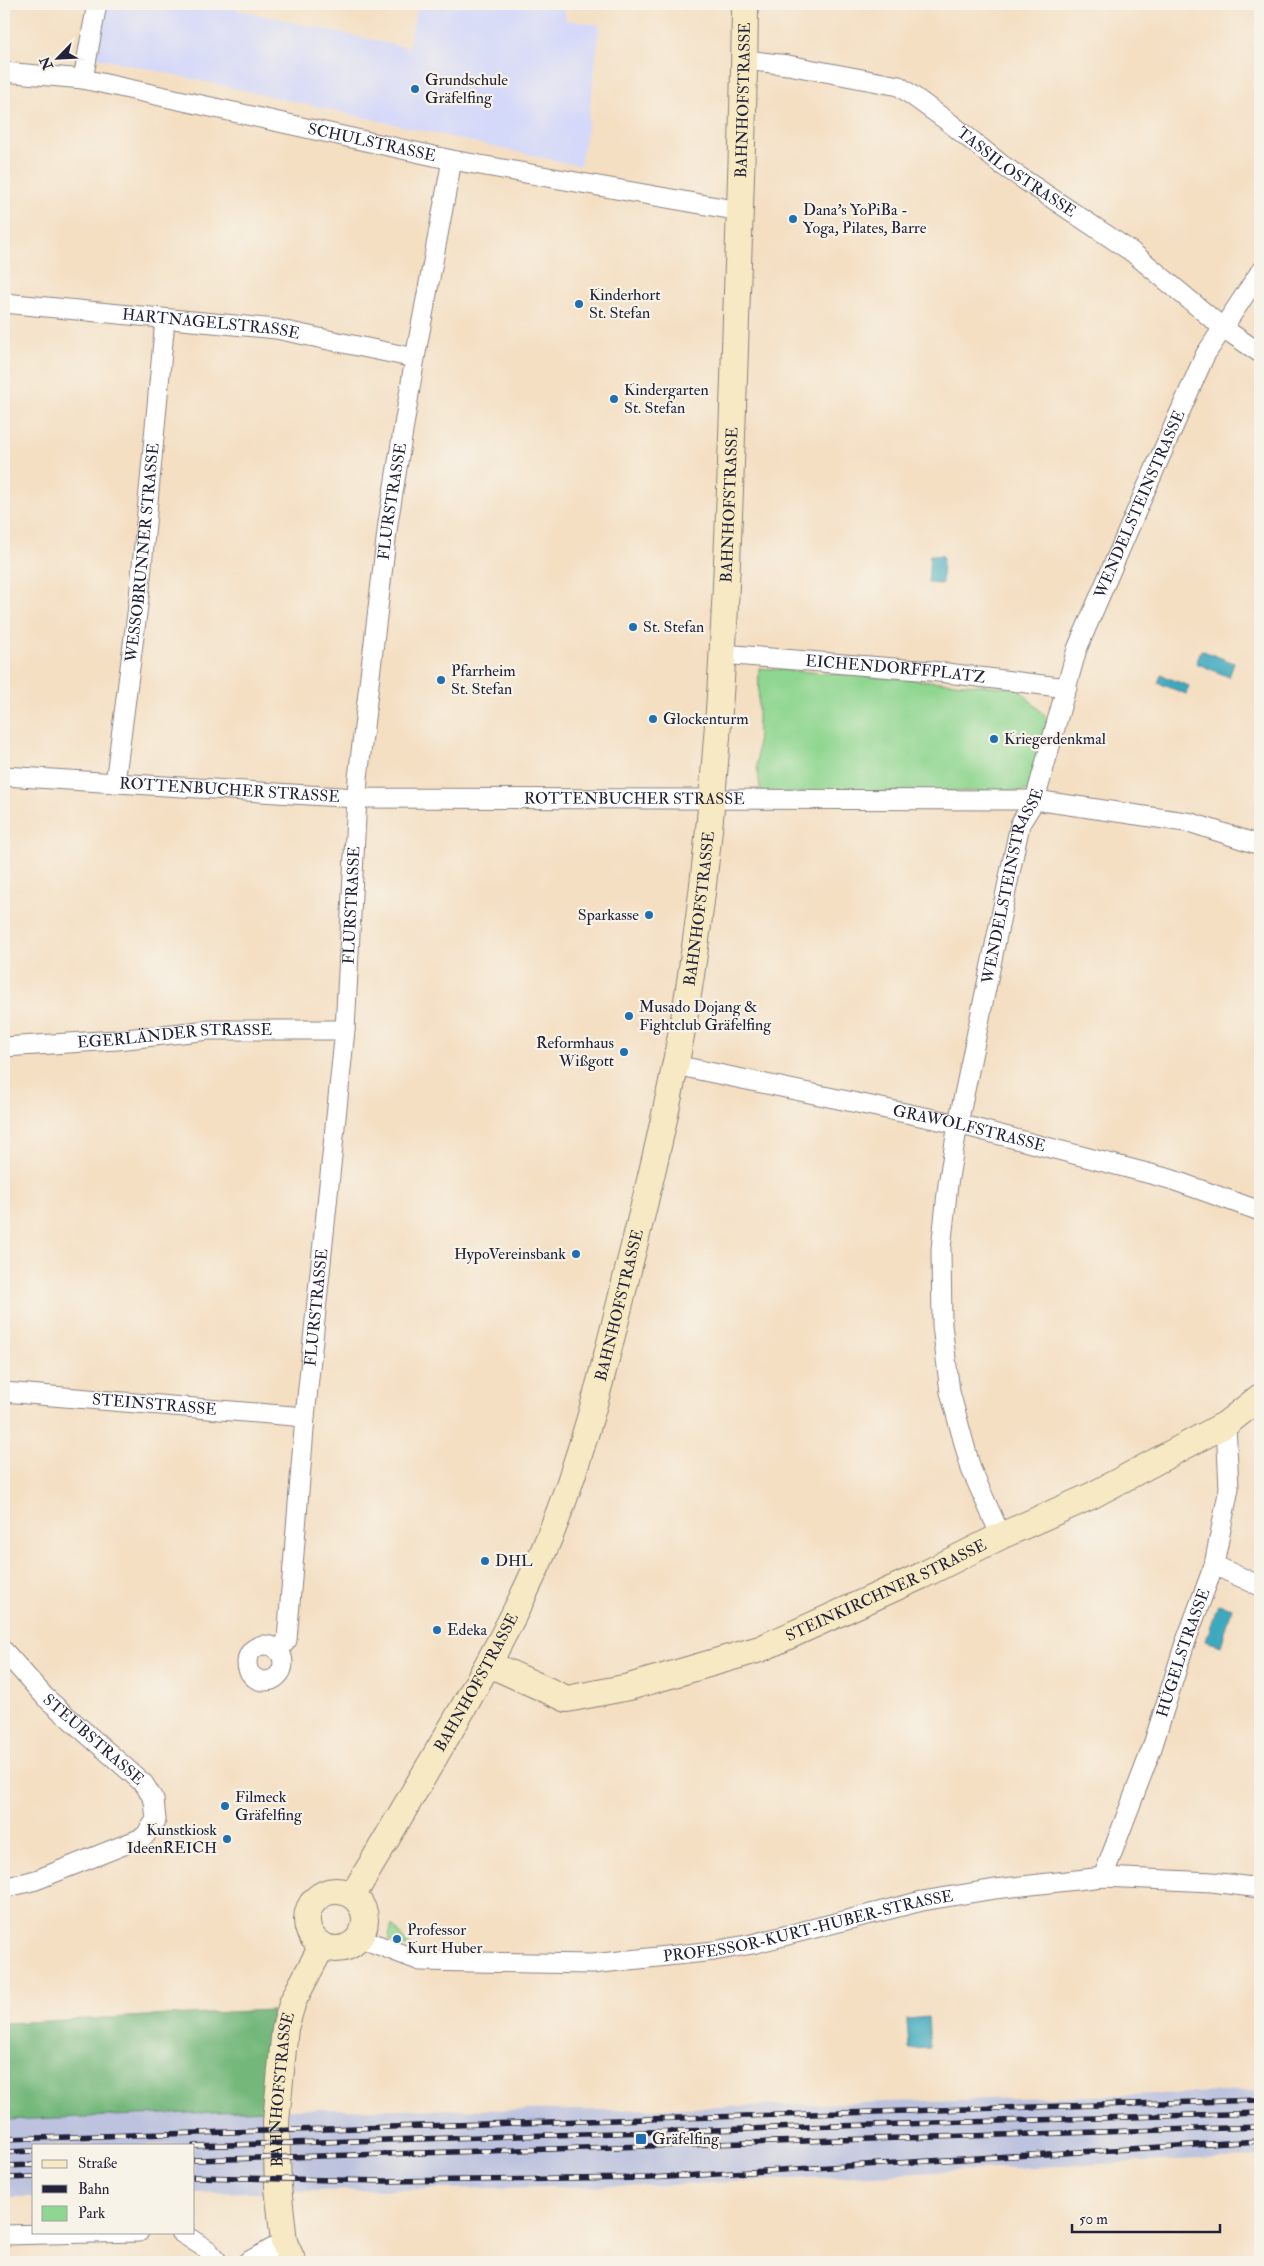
<svg xmlns="http://www.w3.org/2000/svg" width="1264" height="2266" font-family="'IM FELL Double Pica',serif">
  <style>
    .built { fill: #d4d8f9 }
    .industrial { fill: #bdc3de }
    .green { fill: #8fd690; stroke: #587c66 }
    .forest { fill: #73b77a; stroke: #4a6c5a }
    .water { fill: #3ea9be; stroke: #30667c }
    .lines { fill: none; stroke-linecap: round; stroke-linejoin: round }
    .street-casing { stroke: #8b807f; stroke-width: 21 }
    .secondary-casing { stroke: #8b807f; stroke-width: 28 }
    .street { stroke: #fff; stroke-width: 19 }
    .secondary { stroke: #f6e9c3; stroke-width: 26 }
    .rail-casing { stroke: #22223b; stroke-width: 5.5 }
    .rail { stroke: #f7f3e8; stroke-width: 4; stroke-dasharray: 11; stroke-linecap: butt }
    .poi-dot { fill: #1f6fb2; stroke: #f7f3e8; stroke-width: 2 }
    .labels { text-anchor: middle; dominant-baseline: central; stroke-width: 4.5; stroke-linejoin: round; paint-order: stroke }
    .poi-label { font-size: 16px; fill: #22223b; stroke: #f7f3e8; text-anchor: start }
    .street-label { font-size: 16px; fill: #22223b; stroke: #f7f3e8 }
  </style>
  <rect width="100%" height="100%" fill="#f7f3e8"/>
  <filter id="ink" filterUnits="userSpaceOnUse"><feTurbulence type="fractalNoise" baseFrequency=".02" numOctaves="2"/><feDisplacementMap in="SourceGraphic" scale="10" xChannelSelector="R" yChannelSelector="G"/><feConvolveMatrix kernelMatrix="1 2 1 2 8 2 1 2 1" color-interpolation-filters="sRGB"/></filter>
  <filter id="wash" filterUnits="userSpaceOnUse"><feTurbulence type="fractalNoise" baseFrequency=".0096" numOctaves="4" result="noise"/><feDisplacementMap in="SourceGraphic" scale="20" xChannelSelector="R" yChannelSelector="G"/><feGaussianBlur stdDeviation="1.12" result="paint"/><feColorMatrix in="noise" values="0 0 0 0 0 0 0 0 0 0 0 0 0 0 0 0 0 1.4 0 .05"/><feComposite in="paint" operator="in"/></filter>
  <g filter="url(#wash)">
    <rect width="100%" height="100%" fill="#f4dfc3"/>
    <path class="built" d="M103 4H212L408 48 418 4H564L566 20 600 25 588 123 580 166 91 56Z"/>
    <path class="industrial" d="M1260 2091V2156L672 2185 194 2193V2145H34V2197H4V2120L294 2109 614 2110Z"/>
    <path class="green" d="M759 668 1018 688 1048 719 1028 791 761 793 757 767Z
      M392 1925 412 1949 388 1940Z"/>
    <path class="forest" d="M272 2010 268 2110 4 2120V2023Z"/>
    <path class="water" d="M930 555 943 556 942 584 928 583Z
      M1201 650 1234 663 1229 677 1196 663Z
      M1161 675 1189 686 1186 694 1158 683Z
      M1218 1604 1232 1608 1221 1646 1206 1641Z
      M928 2017 930 2048 909 2049 907 2019Z"/>
  </g>
  <g filter="url(#ink)">
    <g class="lines">
      <g class="street-casing">
        <g id="street">
          <path id="s1" d="M745 60 788 65 899 86 950 123 1002 165 1132 252 1223 328 1260 353"/>
          <path id="s2" d="M4 72 83 79 452 160 740 211"/>
          <path d="M83 79 97 4"/>
          <path id="s3" d="M4 303 276 329 415 358"/>
          <path id="s4" d="M722 654 931 671 1067 688"/>
          <path id="s5" d="M4 776 357 798 1035 800 1192 823 1260 845"/>
          <path id="s6" d="M115 783 139 598 165 320"/>
          <path id="s7" d="M4 1047 117 1040 209 1030H345"/>
          <path id="s8" d="M675 1065 958 1124 1170 1179 1260 1211"/>
          <path id="s9" d="M4 1392 305 1417"/>
          <path id="s10" d="M1001 1536 971 1469 950 1392 942 1325 941 1249 948 1184 958 1124 1020 824 1035 800 1077 649 1142 498 1205 355 1260 272"/>
          <path d="M1214 1565 1260 1586"/>
          <circle cx="265" cy="1663" r="18"/>
          <path id="s11" d="M4 1651 46 1698 144 1784 154 1800 156 1820 144 1837 36 1880 4 1888"/>
          <path id="s12" d="M278 1651 287 1640 305 1417 345 1030 358 778 388 523 415 358 452 160"/>
          <path id="s13" d="M1103 1877 1152 1748 1184 1646 1214 1565 1229 1488 1226 1424"/>
          <path id="s14" d="M360 1938 420 1961 592 1964 714 1951 752 1944 922 1901 995 1889 1103 1877 1212 1882 1260 1888"/>
          <path d="M180 2232 208 2250 218 2262"/>
          <path d="M4 2235 139 2232"/>
          <path d="M247 2262 284 2242"/>
        </g>
      </g>
      <g class="secondary-casing">
        <g id="secondary">
          <path id="s15" d="M489 1664 567 1699 629 1687 760 1649 921 1576 1001 1536 1091 1496 1226 1424 1260 1397"/>
          <circle cx="336" cy="1920" r="29"/>
          <path id="s16" d="M353 1895C382 1847 410 1799 438 1751 477 1685 514 1620 544 1550 584 1457 607 1356 631 1258 652 1175 672 1091 686 1007 720 799 727 588 734 378 738 253 744 129 745 4"/>
          <path id="s17" d="M293 2262 284 2242 278 2187 276 2122 285 2028 293 2001 322 1946"/>
        </g>
      </g>
      <use href="#street" class="street"/>
      <use href="#secondary" class="secondary"/>
      <g class="rail-casing">
        <path id="rail" d="M4 2139 1260 2100
          M194 2146 1260 2113
          M4 2152 34 2151
          M194 2160 1260 2127
          M4 2166 34 2165
          M194 2177 385 2181 650 2178 1260 2141
          M4 2178 34 2177"/>
      </g>
      <use href="#rail" class="rail"/>
    </g>
  </g>
  <g class="poi-dot">
    <circle cx="415" cy="89" r="5"/>
    <circle cx="793" cy="219" r="5"/>
    <circle cx="579" cy="304" r="5"/>
    <circle cx="614" cy="399" r="5"/>
    <circle cx="633" cy="627" r="5"/>
    <circle cx="441" cy="680" r="5"/>
    <circle cx="653" cy="719" r="5"/>
    <circle cx="994" cy="739" r="5"/>
    <circle cx="649" cy="915" r="5"/>
    <circle cx="629" cy="1016" r="5"/>
    <circle cx="624" cy="1052" r="5"/>
    <circle cx="576" cy="1254" r="5"/>
    <circle cx="485" cy="1561" r="5"/>
    <circle cx="437" cy="1630" r="5"/>
    <circle cx="225" cy="1806" r="5"/>
    <circle cx="227" cy="1839" r="5"/>
    <circle cx="397" cy="1939" r="5"/>
    <rect x="635" y="2133" width="12" height="12" rx="2.5"/>
  </g>
  <g class="labels">
    <g class="poi-label">
      <text x="425" y="80">Grundschule<tspan x="425" dy="18">Gräfelfing</tspan></text>
      <text x="803" y="210">Dana's YoPiBa -<tspan x="803" dy="18">Yoga, Pilates, Barre</tspan></text>
      <text x="589" y="295">Kinderhort<tspan x="589" dy="18">St. Stefan</tspan></text>
      <text x="624" y="390">Kindergarten<tspan x="624" dy="18">St. Stefan</tspan></text>
      <text x="643" y="627">St. Stefan</text>
      <text x="451" y="671">Pfarrheim<tspan x="451" dy="18">St. Stefan</tspan></text>
      <text x="663" y="719">Glockenturm</text>
      <text x="1004" y="739">Kriegerdenkmal</text>
      <text x="639" y="915" text-anchor="end">Sparkasse</text>
      <text x="639" y="1007">Musado Dojang &amp;<tspan x="639" dy="18">Fightclub Gräfelfing</tspan></text>
      <text x="614" y="1043" text-anchor="end">Reformhaus<tspan x="614" dy="18">Wißgott</tspan></text>
      <text x="566" y="1254" text-anchor="end">HypoVereinsbank</text>
      <text x="495" y="1561">DHL</text>
      <text x="447" y="1630">Edeka</text>
      <text x="235" y="1797">Filmeck<tspan x="235" dy="18">Gräfelfing</tspan></text>
      <text x="217" y="1830" text-anchor="end">Kunstkiosk<tspan x="217" dy="18">IdeenREICH</tspan></text>
      <text x="407" y="1930">Professor<tspan x="407" dy="18">Kurt Huber</tspan></text>
      <text x="652" y="2139">Gräfelfing</text>
    </g>
    <g class="street-label">
      <text stroke="none"><textPath href="#s16" startOffset="1866">BAHNHOFSTRASSE</textPath></text>
      <text stroke="none"><textPath href="#s2" startOffset="375">SCHULSTRASSE</textPath></text>
      <text stroke="none"><textPath href="#s1" startOffset="302">TASSILOSTRASSE</textPath></text>
      <text stroke="none"><textPath href="#s3" startOffset="208">HARTNAGELSTRASSE</textPath></text>
      <text stroke="none"><textPath href="#s12" startOffset="1158">FLURSTRASSE</textPath></text>
      <text stroke="none"><textPath href="#s10" startOffset="1072">WENDELSTEINSTRASSE</textPath></text>
      <text stroke="none"><textPath href="#s16" startOffset="1461">BAHNHOFSTRASSE</textPath></text>
      <text stroke="none"><textPath href="#s6" startOffset="232">WESSOBRUNNER STRASSE</textPath></text>
      <text stroke="none"><textPath href="#s4" startOffset="174">EICHENDORFFPLATZ</textPath></text>
      <text stroke="none"><textPath href="#s5" startOffset="226">ROTTENBUCHER STRASSE</textPath></text>
      <text stroke="none"><textPath href="#s5" startOffset="631">ROTTENBUCHER STRASSE</textPath></text>
      <text stroke="none"><textPath href="#s10" startOffset="668">WENDELSTEINSTRASSE</textPath></text>
      <text stroke="none"><textPath href="#s12" startOffset="752">FLURSTRASSE</textPath></text>
      <text stroke="none"><textPath href="#s16" startOffset="1056">BAHNHOFSTRASSE</textPath></text>
      <text stroke="none"><textPath href="#s7" startOffset="171">EGERLÄNDER STRASSE</textPath></text>
      <text stroke="none"><textPath href="#s8" startOffset="301">GRAWOLFSTRASSE</textPath></text>
      <text stroke="none"><textPath href="#s16" startOffset="651">BAHNHOFSTRASSE</textPath></text>
      <text stroke="none"><textPath href="#s12" startOffset="348">FLURSTRASSE</textPath></text>
      <text stroke="none"><textPath href="#s9" startOffset="151">STEINSTRASSE</textPath></text>
      <text stroke="none"><textPath href="#s15" startOffset="424">STEINKIRCHNER STRASSE</textPath></text>
      <text stroke="none"><textPath href="#s13" startOffset="238">HÜGELSTRASSE</textPath></text>
      <text stroke="none"><textPath href="#s16" startOffset="246">BAHNHOFSTRASSE</textPath></text>
      <text stroke="none"><textPath href="#s11" startOffset="126">STEUBSTRASSE</textPath></text>
      <text stroke="none"><textPath href="#s14" startOffset="456">PROFESSOR-KURT-HUBER-STRASSE</textPath></text>
      <text stroke="none"><textPath href="#s17" startOffset="175">BAHNHOFSTRASSE</textPath></text>
    </g>
  </g>
  <rect width="1264" height="2266" fill="none" stroke="#f7f3e8" stroke-width="20"/>
  <rect x="32" y="2144" width="162" height="90" fill="#f7f3e8" stroke="#a29fa3"/>
  <rect x="42" y="2160" width="25" height="8" fill="#f6e9c3" stroke="#a29fa3"/>
  <text x="78" y="2168" font-size="15" fill="#22223b">Straße</text>
  <rect x="42" y="2185" width="25" height="8" fill="#22223b" stroke="#a29fa3"/>
  <text x="78" y="2194" font-size="15" fill="#22223b">Bahn</text>
  <rect x="42" y="2206" width="25" height="15" fill="#8fd690" stroke="#a29fa3"/>
  <text x="78" y="2218" font-size="15" fill="#22223b">Park</text>
  <g transform="translate(58 58) rotate(246)" stroke="#f7f3e8" stroke-width="4" paint-order="stroke">
  <path d="M0-4L9 19L0 12L-9 19Z" fill="#22223b"/>
  <text y="-8" font-size="14" font-weight="bold" text-anchor="middle" fill="#22223b">N</text>
  </g>
  <path d="M1072 2224v8h148v-8" fill="none" stroke="#22223b" stroke-width="2.5"/>
  <text x="1079" y="2224" font-size="15" fill="#22223b" stroke="#f7f3e8" stroke-width="4" paint-order="stroke">50 m</text>
</svg>
